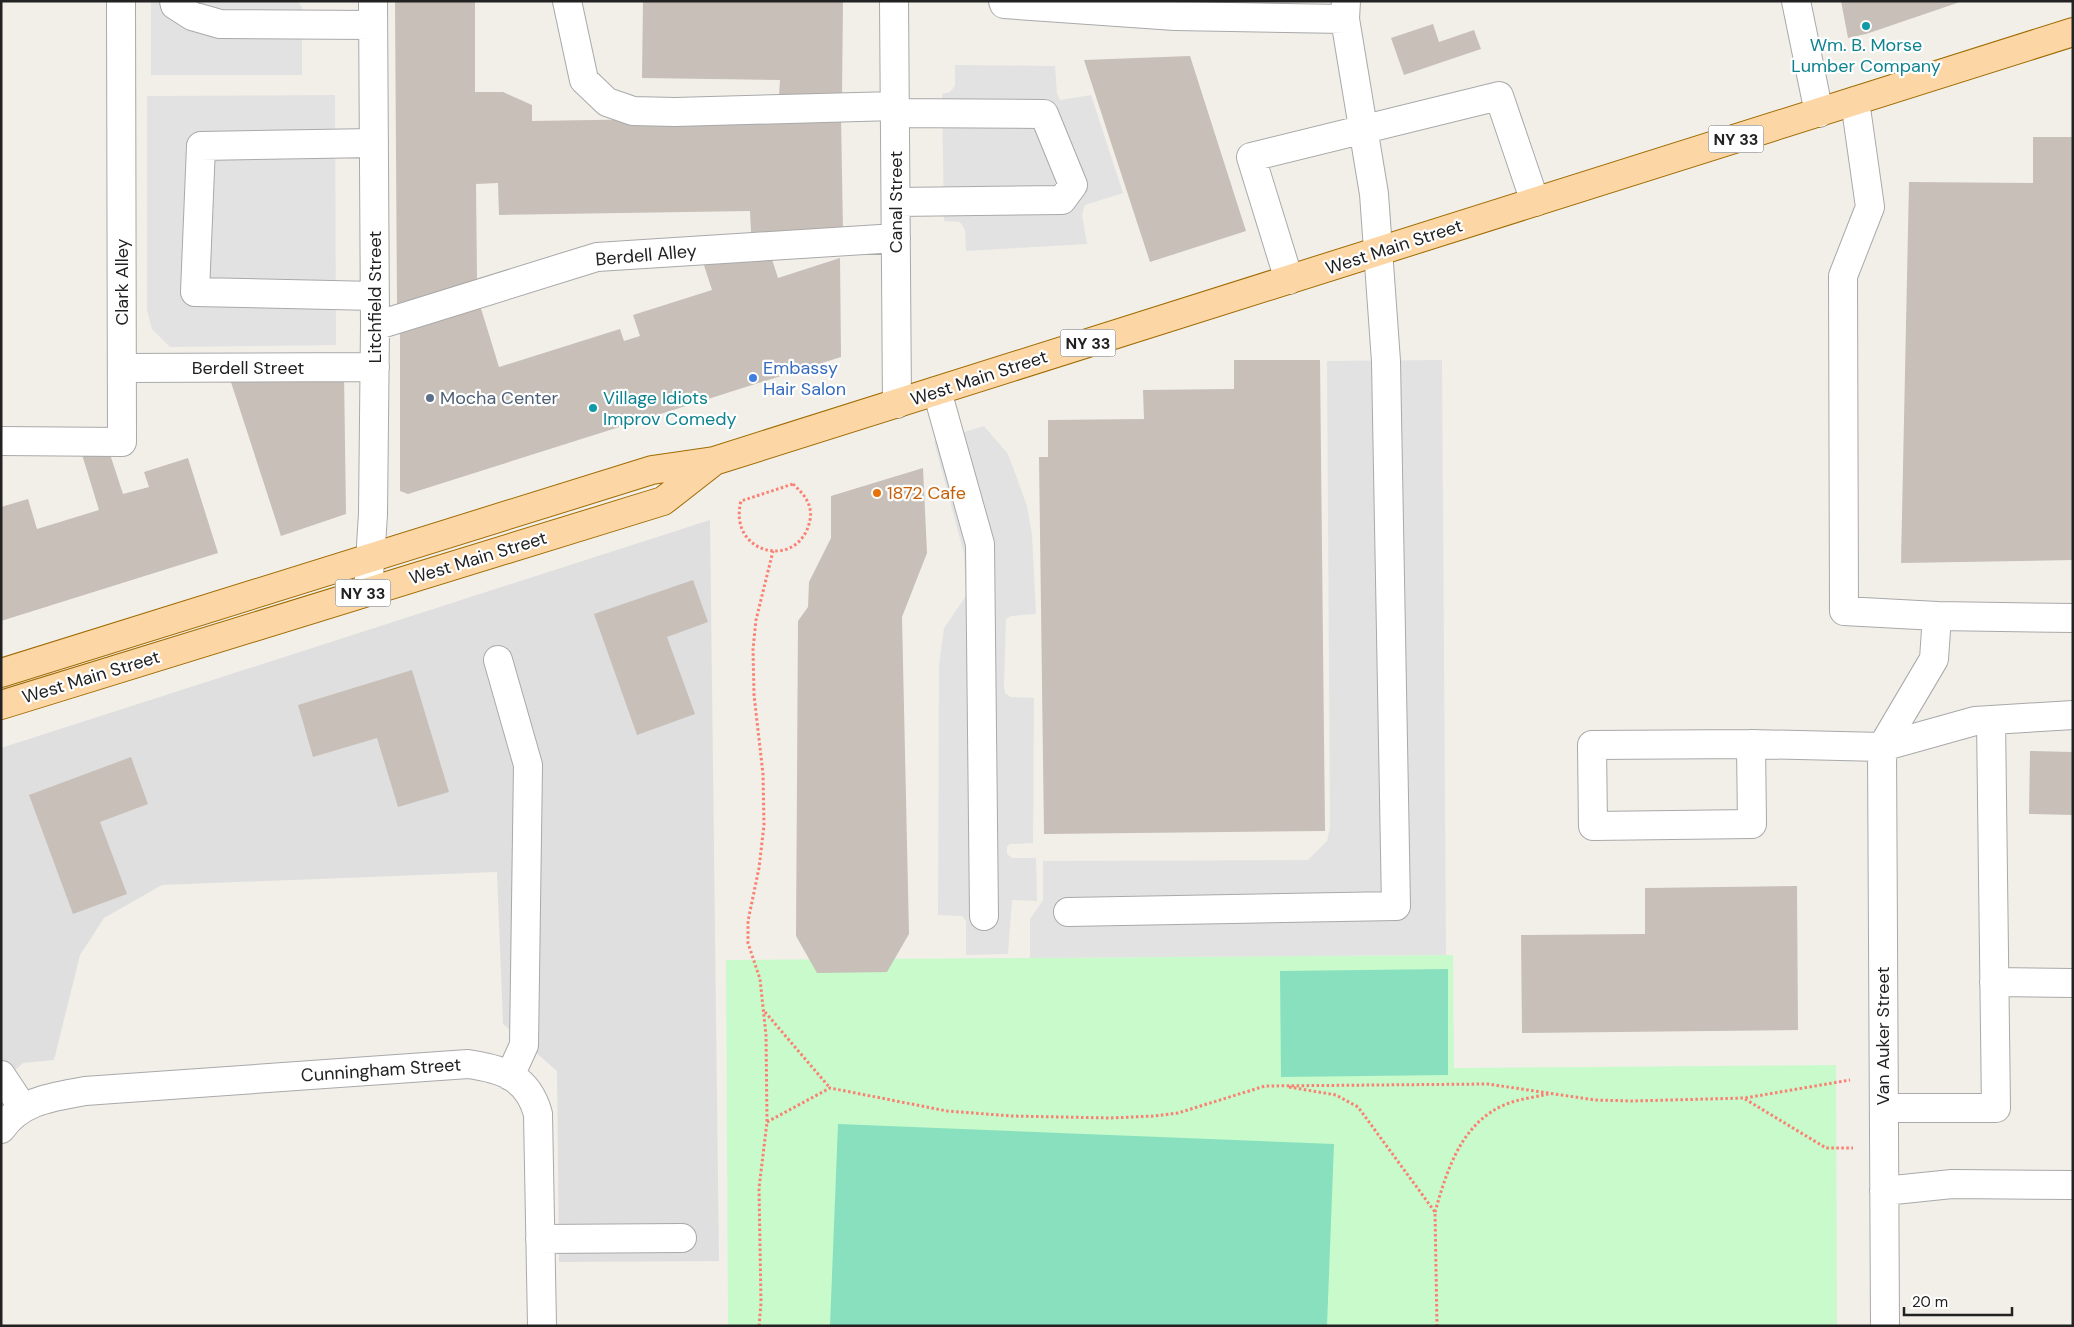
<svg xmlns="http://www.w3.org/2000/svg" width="2074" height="1327" font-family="'DM Sans',sans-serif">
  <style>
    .residential { fill: #e0dfdf }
    .park { fill: #c8facc }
    .pitch { fill: #88e0be }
    .parking { fill: #e2e2e2 }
    .building { fill: #c7bfb8 }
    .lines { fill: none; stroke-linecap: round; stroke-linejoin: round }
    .minor-casing { stroke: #a9a9a9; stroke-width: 30 }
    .major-casing { stroke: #a06b00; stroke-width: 30 }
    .path { stroke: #fa8072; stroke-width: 3; stroke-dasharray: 2.5 2.5; stroke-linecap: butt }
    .minor { stroke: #fff; stroke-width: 28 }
    .major { stroke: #fcd6a4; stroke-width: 28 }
    .culture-dot { fill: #0f9aa8; stroke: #fff; stroke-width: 2 }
    .shop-dot { fill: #3f7fe0; stroke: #fff; stroke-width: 2 }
    .service-dot { fill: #5c6f8a; stroke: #fff; stroke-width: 2 }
    .food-dot { fill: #e8710a; stroke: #fff; stroke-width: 2 }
    .labels { text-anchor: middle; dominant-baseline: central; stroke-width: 4.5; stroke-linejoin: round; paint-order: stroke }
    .shield { fill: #fff; stroke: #646464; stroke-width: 1 }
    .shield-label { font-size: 16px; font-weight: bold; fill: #222 }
    .culture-label { font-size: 18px; fill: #0d838f; stroke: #fff }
    .street-label { font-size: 18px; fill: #222; stroke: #fff }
    .shop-label { font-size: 18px; fill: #366cbe; stroke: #fff; text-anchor: start }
    .service-label { font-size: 18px; fill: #4e5e75; stroke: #fff; text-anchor: start }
    .food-label { font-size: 18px; fill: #c56008; stroke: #fff; text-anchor: start }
  </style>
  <rect width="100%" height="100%" fill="#f2efe9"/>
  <path class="residential" d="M710 520 719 1261 559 1262 557 1071 503 1024 497 872 162 885 104 918 80 955 54 1060 23 1063 1 1083V748Z"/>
  <path class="park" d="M1453 955 1454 1068 1836 1065 1837 1326H728L726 960Z"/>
  <path class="pitch" d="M1448 969V1075L1281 1077 1280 971Z
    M838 1124 1334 1144 1327 1326H830Z"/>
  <path class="parking" d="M151 1H297L302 7V75H151Z
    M955 65 1055 66 1057 93 1060 100 1091 95 1123 193 1085 205 1082 215 1087 244 966 251 965 230 960 222 944 221 942 94 950 92 955 86Z
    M335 95 336 345 170 347 152 329 147 310V96Z
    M1442 360 1446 955 1030 958V919L1043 900V861L1308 860 1327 841 1330 828 1327 361Z
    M984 426 1008 454 1027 506 1032 535 1036 614 1011 616 1006 619 1004 685 1005 693 1011 697 1034 698 1033 843 1010 844 1007 847V854L1012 858H1036L1037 901 1012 900 1008 954 966 955V921L962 916 938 915 939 665 944 628 966 596 964 554 934 441Z"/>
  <path class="building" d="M395 1H475V92H503L532 105V121L841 116 843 231 751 232 750 211 499 215 498 183 476 184 477 280 397 305Z
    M643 1H843L842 97 779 96 780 80 642 78Z
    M1841 1H1960V2L1866 34 1848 38Z
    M1433 24 1439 42 1474 30 1481 49 1404 75 1391 38Z
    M1190 56 1246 231 1150 262 1084 60Z
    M2033 137H2073V560L1901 563 1909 182 2033 183Z
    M769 250 778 278 840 258 841 357 408 494 400 491V326L479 302 499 367 620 329 624 341 640 336 633 315 712 290 700 253Z
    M1234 360H1320L1325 831 1044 834 1039 457H1048V420L1144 419 1143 390 1234 389Z
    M344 374 346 514 281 536 229 376Z
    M80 448H108L123 494 149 487 144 472 188 458 218 553 1 621V507L28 499 37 529 99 510Z
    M923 468 927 553 902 617 909 934 887 972 817 973 796 936 798 621 808 607 809 582 831 538V496Z
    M693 580 708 622 667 637 695 714 637 735 594 614Z
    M412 670 449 792 398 807 377 738 313 757 298 705Z
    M2030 751 2073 752V815L2029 814Z
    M131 757 148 804 100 822 127 894 73 914 29 795Z
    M1797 886 1798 1030 1522 1033 1521 935 1645 934V888Z"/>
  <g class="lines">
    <g class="minor-casing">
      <path id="minor" d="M174 1 175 5 192 16 220 24 373 25
        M567 1 584 80 607 102 633 111 675 112 895 106
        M894 1 897 404
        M1003 1 1004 4 1175 16 1345 19 1346 1
        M1796 1 1819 113
        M1855 101 1870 207 1843 276 1844 611 1937 616
        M895 113 1044 114 1073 185 1062 200 896 202
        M374 143 201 146 195 292 375 296
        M1289 280 1251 157 1499 96 1535 202
        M375 326 597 257 896 238
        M122 368 375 367
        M937 391 980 544 984 916
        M1 441 122 442 121 1
        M368 592 373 514 375 326 373 1
        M498 660 528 765 524 1045 510 1076
        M1751 744 1752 824 1593 826 1592 745 1751 744 1882 747 1975 721 2073 715
        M1882 747 1885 1326
        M1882 747 1934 659 1937 616 2073 618
        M1068 912 1396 906 1386 361 1374 194 1345 19
        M1994 982 2073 983
        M1 1075 23 1108
        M1884 1108H1996L1991 720
        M1 1129C21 1100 53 1097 85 1091L468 1064C503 1069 528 1077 538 1114L542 1326
        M1884 1191 1952 1184 2073 1185
        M540 1239 682 1238"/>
    </g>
    <g class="major-casing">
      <path id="major" d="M1 673 652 470 714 461 2073 32
        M1 705 663 501 713 462"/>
    </g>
    <path class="path" d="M793 484C804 494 813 505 810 520 800 571 727 555 741 501Z
      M765 1012 830 1088
      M1289 1087 1336 1095 1358 1107 1435 1212 1437 1326
      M1745 1099 1826 1148H1853
      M767 1122 830 1088 947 1111 1012 1116 1110 1118 1154 1116 1178 1113 1265 1086 1488 1084 1595 1100 1632 1101 1745 1098 1850 1080
      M1435 1212C1447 1170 1461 1124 1504 1105 1518 1099 1535 1097 1549 1094
      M759 1326 761 1303 759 1188 767 1122 766 1035 760 979 748 943V921L759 868 764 825 763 774 754 695 753 649 756 620 773 551"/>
    <use href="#minor" class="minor"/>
    <use href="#major" class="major"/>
  </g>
  <g class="culture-dot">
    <circle cx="1866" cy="26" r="5"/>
    <circle cx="593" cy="408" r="5"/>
  </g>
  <circle class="shop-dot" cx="753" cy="378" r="5"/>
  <circle class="service-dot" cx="430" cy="398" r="5"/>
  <circle class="food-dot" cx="877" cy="493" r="5"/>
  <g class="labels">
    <g class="shield">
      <rect x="1708.5" y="125.5" width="55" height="27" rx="4"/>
      <rect x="1060.5" y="329.5" width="55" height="27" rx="4"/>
      <rect x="335.5" y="579.5" width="55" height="27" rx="4"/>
    </g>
    <g class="shield-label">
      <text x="1736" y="139">NY 33</text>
      <text x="1088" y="343">NY 33</text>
      <text x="363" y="593">NY 33</text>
    </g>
    <g class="culture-label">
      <text x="1866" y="45">Wm. B. Morse<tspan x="1866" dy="21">Lumber Company</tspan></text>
      <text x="603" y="398" text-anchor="start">Village Idiots<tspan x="603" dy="21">Improv Comedy</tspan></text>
    </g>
    <g class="street-label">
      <text transform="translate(896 202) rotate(-90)">Canal Street</text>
      <text transform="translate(1394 247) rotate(-18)">West Main Street</text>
      <text transform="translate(646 255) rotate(-5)">Berdell Alley</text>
      <text transform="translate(122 282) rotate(-90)">Clark Alley</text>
      <text transform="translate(375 297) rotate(-90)">Litchfield Street</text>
      <text x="248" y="368">Berdell Street</text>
      <text transform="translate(979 378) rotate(-18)">West Main Street</text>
      <text transform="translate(478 558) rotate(-17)">West Main Street</text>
      <text transform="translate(91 677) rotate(-17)">West Main Street</text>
      <text transform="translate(1883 1036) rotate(-90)">Van Auker Street</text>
      <text transform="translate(381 1070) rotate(-4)">Cunningham Street</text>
    </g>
    <g class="shop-label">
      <text x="763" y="368">Embassy<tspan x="763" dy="21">Hair Salon</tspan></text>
    </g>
    <g class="service-label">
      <text x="440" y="398">Mocha Center</text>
    </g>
    <g class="food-label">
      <text x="887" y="493">1872 Cafe</text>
    </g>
  </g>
  <rect width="2074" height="1327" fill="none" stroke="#222222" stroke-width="5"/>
  <path d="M1904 1307v8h108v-8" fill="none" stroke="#222222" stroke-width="2.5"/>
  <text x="1912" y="1307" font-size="15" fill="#222222" stroke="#ffffff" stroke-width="4" paint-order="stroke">20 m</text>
</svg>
